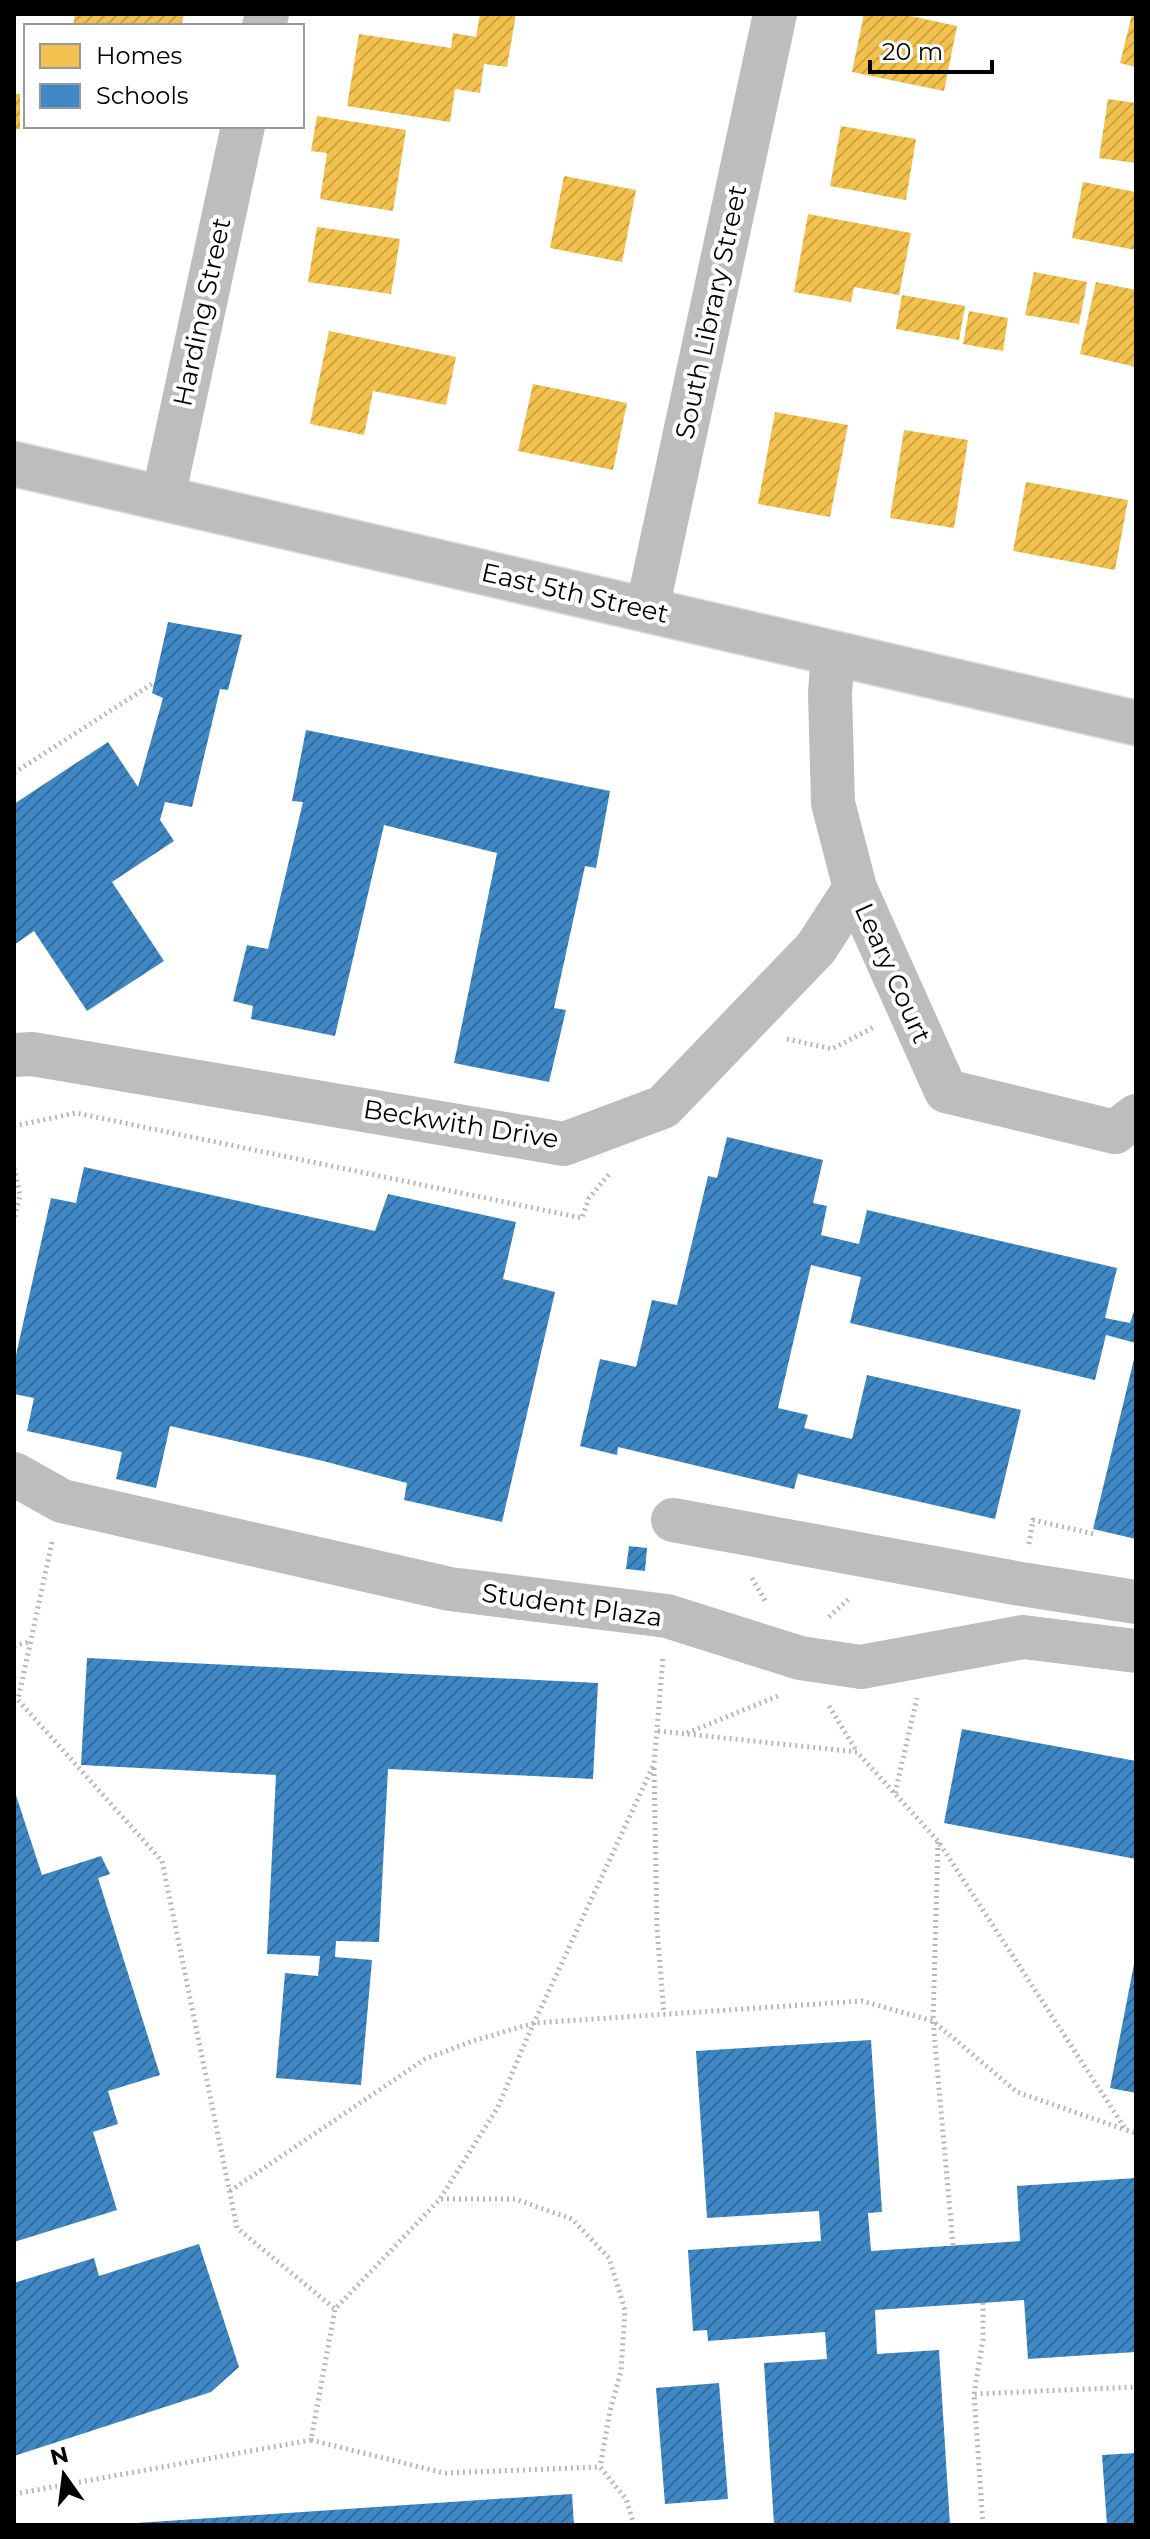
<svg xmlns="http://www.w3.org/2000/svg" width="1150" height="2539" font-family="Montserrat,sans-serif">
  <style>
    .homes { fill: url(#homes-hatch) }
    .schools { fill: url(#schools-hatch) }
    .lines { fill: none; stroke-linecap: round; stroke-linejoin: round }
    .major-casing { stroke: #dbdbdb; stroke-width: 47 }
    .path { stroke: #b8b8b8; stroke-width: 5; stroke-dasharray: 2 4; stroke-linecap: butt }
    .minor { stroke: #bdbdbd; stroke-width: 44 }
    .major { stroke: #bdbdbd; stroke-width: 44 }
    .labels { text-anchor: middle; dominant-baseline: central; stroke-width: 8; stroke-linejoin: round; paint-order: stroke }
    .street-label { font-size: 26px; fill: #000; stroke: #fff }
  </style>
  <defs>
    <pattern id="homes-hatch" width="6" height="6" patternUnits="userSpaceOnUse" patternTransform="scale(2)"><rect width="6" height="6" fill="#f2c14e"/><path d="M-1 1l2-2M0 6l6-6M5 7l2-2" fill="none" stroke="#cea442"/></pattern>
    <pattern id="schools-hatch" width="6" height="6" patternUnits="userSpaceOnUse" patternTransform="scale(2)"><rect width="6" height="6" fill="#3f88c5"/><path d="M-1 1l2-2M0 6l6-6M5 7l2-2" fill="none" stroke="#326d9e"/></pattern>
  </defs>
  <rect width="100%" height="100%" fill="#fff"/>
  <path class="homes" d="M75 14H184L181 26H73Z
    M480 14H516L507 67 484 64 480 93 455 89 450 122 347 106 359 34 451 48 453 33 476 37Z
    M864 14H901L957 26 944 91 852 72Z
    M1132 14H1136V67L1120 63Z
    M14 94H20V129H14Z
    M1108 99 1136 103V163L1099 158Z
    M317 116 406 130 393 211 320 199 327 153 311 151Z
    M841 126 916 139 906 200 830 186Z
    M564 176 636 190 622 262 550 248Z
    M1083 182 1136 192V250L1072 238Z
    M808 214 911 233 899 295 854 287 851 302 794 292Z
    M317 227 400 239 391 294 308 282Z
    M1034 272 1087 282 1079 324 1025 315Z
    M1096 282 1136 290V367L1080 354Z
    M902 295 965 306 959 340 896 329Z
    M969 311 1008 318 1003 351 963 344Z
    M329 331 456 357 446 405 373 391 364 435 310 424Z
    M533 384 627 403 613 470 518 451Z
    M775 412 848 425 830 517 758 504Z
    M904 430 968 440 954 528 890 518Z
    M1026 482 1128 500 1115 570 1013 551Z"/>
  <path class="schools" d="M168 622 242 635 228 690 220 689 192 807 165 802 160 820 174 841 112 882 164 961 87 1011 34 931 14 945V804L108 742 138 787 163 698 152 693Z
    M306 730 610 791 596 868 585 866 554 1008 566 1010 549 1082 454 1063 497 853 384 825 335 1036 251 1019 253 1006 233 1001 247 945 268 949 303 802 292 801Z
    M727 1137 823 1160 813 1203 827 1206 821 1235 859 1244 867 1210 1117 1268 1105 1318 1130 1323 1136 1305V1343L1106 1335 1095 1380 850 1323 861 1277 811 1265 778 1408 808 1415 804 1428 852 1439 867 1375 1021 1410 995 1519 798 1474 794 1489 618 1447 617 1455 580 1446 600 1359 636 1367 652 1300 677 1305 708 1176 717 1178Z
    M84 1167 375 1231 388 1194 516 1222 503 1279 555 1292 502 1522 404 1500 407 1483 323 1461 170 1426 156 1488 116 1479 122 1452 27 1431 34 1398 14 1394V1364L51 1198 76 1203Z
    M1135 1355H1136V1539L1093 1529Z
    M629 1546 647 1548 645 1571 626 1569Z
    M87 1658 598 1683 593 1779 388 1769 379 1942 336 1941 335 1957 372 1960 361 2085 276 2078 285 1973 318 1976 320 1956 267 1954 276 1775 81 1765Z
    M962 1729 1136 1761V1859L944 1823Z
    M14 1789 42 1875 101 1856 110 1874 98 1878 160 2075 108 2091 118 2124 93 2132 117 2210 14 2242Z
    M1135 1959H1136V2093L1110 2088Z
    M871 2040 882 2212 868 2213 871 2251 1020 2241 1017 2186 1136 2178V2352L1028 2359 1024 2300 875 2310 877 2354 939 2350 950 2525H774L764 2363 827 2359 825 2332 708 2341 707 2330 693 2331 688 2250 821 2241 819 2211 707 2218 696 2051Z
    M199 2244 239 2367 211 2392 14 2456V2283L94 2258 99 2276Z
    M719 2383 728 2499 665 2504 656 2388Z
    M1136 2453V2525H1107L1102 2455Z
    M572 2494 574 2525H136V2523Z"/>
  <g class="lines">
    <g class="major-casing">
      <path id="major" d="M14 464 1136 723"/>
    </g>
    <path class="path" d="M14 773 155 682
      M787 1039 832 1049 874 1027
      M14 1126 76 1113 582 1218 589 1198 610 1173
      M14 1168 20 1195 14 1219
      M52 1542 18 1700 162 1861 237 2228 335 2309
      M1029 1544 1033 1520 1094 1534
      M752 1578 767 1604
      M829 1617 851 1597
      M14 1646 29 1642
      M829 1706 857 1752
      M658 1731 857 1752 938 1841 1126 2130 1136 2133
      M687 1733 778 1696
      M654 1768 657 1928 664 2014
      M895 1793 917 1698
      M938 1842 933 2021 953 2245
      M230 2191 425 2059 473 2041 534 2023 862 2001 933 2021 1017 2092 1126 2130
      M441 2199H515L572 2219 609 2258 625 2310 621 2371 610 2411 600 2467
      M974 2394 983 2339V2303
      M311 2440 444 2473 600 2467 626 2499 634 2525
      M14 2494 311 2440 335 2309 440 2199 498 2107 527 2038 654 1764 663 1658
      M983 2525 974 2394 1136 2387"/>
    <path class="minor" d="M264 26 267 14
      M163 498 243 126
      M647 610 775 14
      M833 654 830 693 833 803 855 888 946 1091 1115 1132 1136 1116
      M14 1055 32 1054 564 1144 663 1107 816 948 855 888
      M14 1474 62 1501 450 1589 667 1616 800 1658 861 1667 1023 1637 1136 1651
      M673 1520 1021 1584 1136 1602"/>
    <use href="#major" class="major"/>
  </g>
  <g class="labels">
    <g class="street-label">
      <text transform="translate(202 312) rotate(-78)">Harding Street</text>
      <text transform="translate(711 312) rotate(-78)">South Library Street</text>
      <text transform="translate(575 593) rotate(13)">East 5th Street</text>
      <text transform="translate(893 973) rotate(66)">Leary Court</text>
      <text transform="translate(461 1124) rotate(9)">Beckwith Drive</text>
      <text transform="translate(572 1605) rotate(8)">Student Plaza</text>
    </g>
  </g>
  <rect width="1150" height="2539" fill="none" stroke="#000000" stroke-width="32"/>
  <rect x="24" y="24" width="280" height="104" fill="#ffffff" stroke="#999999" stroke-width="2"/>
  <rect x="40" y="44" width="40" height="24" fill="#f2c14e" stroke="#999999" stroke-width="2"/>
  <text x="96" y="64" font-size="24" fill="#000000">Homes</text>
  <rect x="40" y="84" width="40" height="24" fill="#3f88c5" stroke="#999999" stroke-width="2"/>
  <text x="96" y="104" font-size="24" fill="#000000">Schools</text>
  <g transform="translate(64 2475) rotate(346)" stroke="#ffffff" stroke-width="6" paint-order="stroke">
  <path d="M0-6L14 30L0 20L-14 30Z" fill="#000000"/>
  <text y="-12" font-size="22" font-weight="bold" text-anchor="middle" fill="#000000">N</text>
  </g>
  <path d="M870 60v12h122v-12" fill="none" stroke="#000000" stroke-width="4"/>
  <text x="882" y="60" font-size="24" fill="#000000" stroke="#ffffff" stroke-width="6" paint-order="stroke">20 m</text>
</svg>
